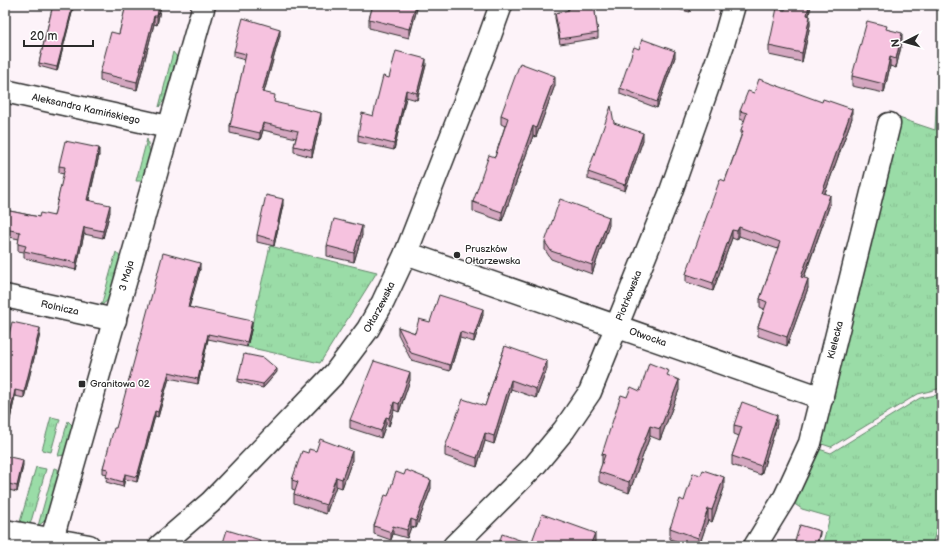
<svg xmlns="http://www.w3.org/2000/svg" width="947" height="551" font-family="'Balsamiq Sans',sans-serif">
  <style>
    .grass { fill: url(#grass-tufts); stroke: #628469 }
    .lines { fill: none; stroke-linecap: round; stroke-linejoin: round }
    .minor-casing { stroke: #2b2b2b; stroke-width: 25 }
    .minor { stroke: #fff; stroke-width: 22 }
    .wall { fill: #d4a7c0; stroke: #2b2b2b }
    .shaded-wall { fill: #ac889c; stroke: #2b2b2b }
    .building { fill: #f6c2df; stroke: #2b2b2b }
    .poi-dot { fill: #2b2b2b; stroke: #fff; stroke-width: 1.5 }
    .labels { text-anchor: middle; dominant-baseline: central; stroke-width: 3; stroke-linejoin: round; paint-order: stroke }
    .street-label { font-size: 10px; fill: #2b2b2b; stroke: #fff }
    .poi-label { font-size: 10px; fill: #2b2b2b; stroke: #fff; text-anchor: start }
  </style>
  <defs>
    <pattern id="grass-tufts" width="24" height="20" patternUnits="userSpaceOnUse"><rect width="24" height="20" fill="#9adca7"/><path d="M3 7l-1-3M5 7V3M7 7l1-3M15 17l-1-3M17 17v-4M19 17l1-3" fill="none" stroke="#85bd90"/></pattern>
  </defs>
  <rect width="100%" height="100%" fill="#fdf3f9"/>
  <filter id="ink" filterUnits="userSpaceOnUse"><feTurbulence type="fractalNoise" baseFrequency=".025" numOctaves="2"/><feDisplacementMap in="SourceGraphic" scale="8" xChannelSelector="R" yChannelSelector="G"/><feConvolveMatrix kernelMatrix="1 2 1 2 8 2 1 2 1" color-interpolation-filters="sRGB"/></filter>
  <g filter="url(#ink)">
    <path class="grass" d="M173 52 177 57 165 99 159 107Z
      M942 67V388L918 394 831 447 819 443 845 343 899 118 935 130 938 68Z
      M147 139 150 153 142 181H136Z
      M270 246 377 272 320 363 247 347Z
      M116 252 121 258 110 298 101 306Z
      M942 394V508L932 546H822L830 517 802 509 793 503 816 448 831 453 920 398Z
      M51 417 60 419 51 452 42 450Z
      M68 421 73 426 65 455 58 456Z
      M36 467 46 469 30 525 20 522Z
      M54 468 58 469V476L47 519 38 526Z"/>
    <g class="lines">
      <g class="minor-casing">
        <g id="minor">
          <path id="s1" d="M5 91 168 127"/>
          <path id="s2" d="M406 253 822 398"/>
          <path id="s3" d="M5 296 115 320"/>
          <path d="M5 531 89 546"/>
          <path id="s4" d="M50 546C102 366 151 185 204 5"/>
          <path id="s5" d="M160 546 211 502 335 373 368 329 383 302 406 253 483 55 501 5"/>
          <path id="s6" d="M454 546 535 465 564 430 590 392 670 194 723 44 734 5"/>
          <path id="s7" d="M755 546 785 497 810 443 889 124"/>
        </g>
      </g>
      <use href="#minor" class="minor"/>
    </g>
    <path class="wall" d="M53 5H74L57 71 39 66V63Z
      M125 5H161L157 25 154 24 137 90 100 81V73L119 34 126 6Z
      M373 5H418L409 38 369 28V19Z
      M567 5H594L598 33V38L560 44 555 18V13L568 11Z
      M660 5H692L690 12Z
      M811 5 809 15 810 25 802 62 769 55V46L785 10Z
      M887 30 902 42 896 68 890 66 884 93 852 86V76Z
      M280 35 264 92 275 103 321 120 312 157 294 152V146L296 138 263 130 260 140 230 133V126L245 60 234 57V51Z
      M639 49 675 57 657 108 620 94V88Z
      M426 65 417 100 406 97 394 150 358 142V135L373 116 389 78Z
      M555 85 536 137 533 136 502 221 473 211V202L495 157 505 126 501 124V115Z
      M754 93 852 118 825 193 830 204 804 278 808 288 787 346 758 336V327L764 309 760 307V299L778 249 739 236 737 240 732 238 713 291 686 282V274L725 181 741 136V130L745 121 740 119V111Z
      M614 123 643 140 625 191 588 179V172Z
      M99 155 89 200 110 212 103 238 84 234 76 270 24 258V252L18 251V244L19 239 5 236V210L39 217 54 216 64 174 59 173V166Z
      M283 205 274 246 257 242V235Z
      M609 225 592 274 551 259 545 250V242Z
      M362 235 354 262 327 256V246Z
      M200 269 189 307 252 326 247 347 208 339 198 384 169 378 158 417 155 416 137 482 125 479 123 487 106 482 107 474 103 473V468L116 428Z
      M483 315 474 342 460 338 450 371 411 360 398 334V327L415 333 430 322Z
      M40 334 24 398 15 396 5 443V351Z
      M505 346 547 369 536 398 511 389 494 444 485 441 477 467 445 456V447L485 406Z
      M277 372 263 388 238 382V379Z
      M669 376 679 390 660 440 650 436 629 493 599 482V472L602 464V454L627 397Z
      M410 380 399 412 394 410 389 426 386 424 381 438 350 428V420Z
      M777 424 761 475 732 465V456L739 436 734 434V425Z
      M316 451 352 460 342 488 336 486 326 514 294 503V494L295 490 292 489V480L308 453Z
      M5 456 23 466 17 492 5 489Z
      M431 488 416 528 411 527 407 538 393 534 391 540 374 534V526L388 496Z
      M724 488 712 522 708 520 699 546H690L670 539V528L684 501Z"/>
    <path class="shaded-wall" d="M73 5H74L57 71V67Z
      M159 5H161L157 25V16Z
      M416 5H418L409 38V29Z
      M690 5H692L690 12Z
      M809 5H811L807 24V15Z
      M154 16V24L137 90V82Z
      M810 16V25L802 62V53Z
      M280 29V35L262 99V92Z
      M902 33V42L896 68V59Z
      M675 51V57L657 108V102Z
      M890 57V66L884 93V84Z
      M426 59V65L417 100V93Z
      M555 76V85L536 137V128Z
      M406 90V97L394 150V144Z
      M852 109V118L822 201V193Z
      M321 113V120L312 157V150Z
      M263 123V130L260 140V133Z
      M533 126V136L502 221V212Z
      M643 133V140L625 191V185Z
      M99 148V155L87 207V200Z
      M830 195V204L801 285V277Z
      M283 199V205L274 246V240Z
      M110 205V212L103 238V231Z
      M609 217V225L592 274V265Z
      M362 226V235L354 262V253Z
      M84 227V234L76 270V263Z
      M739 227V236L737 240V231Z
      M732 230V238L713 291V283Z
      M200 263V269L188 312V307Z
      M808 279V288L787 346V337Z
      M483 309V315L474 342V336Z
      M252 321V326L247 347V342Z
      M40 328V334L24 398V392Z
      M460 332V338L450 371V365Z
      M208 334V339L198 384V379Z
      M547 361V369L536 398V389Z
      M277 369V372L263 388V384Z
      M169 372V378L158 417V412Z
      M410 372V380L399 412V404Z
      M511 380V389L494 444V436Z
      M679 380V390L660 440V429Z
      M15 390V396L5 443V437Z
      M394 402V410L389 426V418Z
      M155 411V416L137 482V477Z
      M777 415V424L761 475V466Z
      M386 417V424L381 438V431Z
      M650 426V436L629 493V482Z
      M485 433V441L477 467V458Z
      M352 451V460L342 488V479Z
      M23 460V466L17 492V486Z
      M125 474V479L123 487V482Z
      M336 477V486L326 514V505Z
      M724 477V488L712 522V510Z
      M431 480V488L416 528V521Z
      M708 509V520L699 546H698V538Z
      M411 519V527L407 538V530Z
      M393 526V534L391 540V532Z
      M820 531V534L817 546H816Z
      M595 533V543L594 546H590Z"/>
    <path class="building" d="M53 5H73L57 67 39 63Z
      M126 5H159L157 16H154L137 82 100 73 111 32 119 34Z
      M373 5H416L409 29 369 19Z
      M568 5H594L598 33 560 39 555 13 569 10Z
      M786 5H809L807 15 810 16 802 53 769 46 777 8 785 10Z
      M243 18 280 29 262 92 275 95 274 102 321 113 312 150 294 146 298 131 263 123 260 133 230 126 246 54 234 51Z
      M867 21 887 26 886 29 902 33 896 59 890 57 884 84 852 76Z
      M642 39 675 51 657 102 620 88 634 47 639 49Z
      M396 51 426 59 417 93 406 90 394 144 358 135 362 113 373 116 383 76 389 78Z
      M520 63 555 76 536 128 533 126 502 212 473 202 489 155 495 157 508 118 501 115Z
      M759 79 822 102 823 99 852 109 822 193 830 195 801 277 808 279 787 337 758 327 767 302 760 299 780 242 739 227 737 231 732 230 713 283 686 274 720 179 725 181 743 131 741 130 747 113 740 111 748 91 754 93Z
      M611 106 614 123 643 133 625 185 588 172Z
      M65 141 99 148 87 200 110 205 103 231 84 227 76 263 24 251 26 246 18 244 20 232 5 229V210L39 217 40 213 54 216 65 167 59 166Z
      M266 195 283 199 274 240 257 235Z
      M560 199 609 217 592 265 551 251 545 242Z
      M334 219 362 226 354 253 327 246Z
      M163 253 200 263 188 307 252 321 247 342 208 334 198 379 169 372 158 412 155 411 137 477 125 474 123 482 106 477 108 469 103 468 114 428H116Z
      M439 295 483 309 474 336 460 332 450 365 411 353 398 327 415 333 419 319 430 322Z
      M12 322 40 328 24 392 15 390 5 437V351Z
      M505 346 547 361 536 389 511 380 494 436 485 433 477 458 445 447 463 399 485 406Z
      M244 354 264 358 277 369 263 384 238 379Z
      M374 361 410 372 399 404 394 402 389 418 386 417 381 431 350 420Z
      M649 363 669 371 667 375 679 380 660 429 650 426 629 482 599 472 605 455 602 454 621 395 627 397 631 387 640 391Z
      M742 402 777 415 761 466 732 456 742 427 734 425Z
      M320 439 352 451 342 479 336 477 326 505 294 494 298 482 292 480 302 451 308 453 309 449 316 451Z
      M5 456 23 460 17 486 5 483Z
      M406 470 431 480 416 521 411 519 407 530 393 526 391 532 374 526 385 495 388 496 396 472 404 475Z
      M703 470 724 477 712 510 708 509 698 538 670 528 680 499 684 501 693 473 701 475Z
      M542 514 595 533 590 546H498L502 534 531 544Z
      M800 525 820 531 816 546H800L794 544Z
      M227 530 260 540 259 546H222Z"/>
  </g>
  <g class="poi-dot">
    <circle cx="457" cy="255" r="4"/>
    <rect x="78" y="380" width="8" height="8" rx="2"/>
  </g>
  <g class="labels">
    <g class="street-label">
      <text stroke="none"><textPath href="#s1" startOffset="83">Aleksandra Kamińskiego</textPath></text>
      <text stroke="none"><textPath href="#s4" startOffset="281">3 Maja</textPath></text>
      <text stroke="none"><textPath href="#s6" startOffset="310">Piotrkowska</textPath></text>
      <text stroke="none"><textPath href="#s5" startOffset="326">Ołtarzewska</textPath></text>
      <text stroke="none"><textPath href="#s3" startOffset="56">Rolnicza</textPath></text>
      <text stroke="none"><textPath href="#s2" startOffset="256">Otwocka</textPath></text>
      <text stroke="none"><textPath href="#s7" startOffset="223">Kielecka</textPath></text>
    </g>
    <g class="poi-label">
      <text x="465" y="249">Pruszków<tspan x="465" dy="12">Ołtarzewska</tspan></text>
      <text x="90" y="384">Granitowa 02</text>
    </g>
  </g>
  <rect width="947" height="551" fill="none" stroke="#fff" stroke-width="20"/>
  <rect x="10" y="10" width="927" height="531" fill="none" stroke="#2b2b2b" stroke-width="1.5" filter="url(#ink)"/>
  <g transform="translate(905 42) rotate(264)" stroke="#ffffff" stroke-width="3" paint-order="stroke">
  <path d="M0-3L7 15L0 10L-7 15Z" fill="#2b2b2b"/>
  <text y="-6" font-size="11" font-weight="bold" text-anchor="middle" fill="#2b2b2b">N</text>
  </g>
  <path d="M24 40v6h69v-6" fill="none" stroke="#2b2b2b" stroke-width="2"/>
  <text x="30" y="40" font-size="12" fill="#2b2b2b" stroke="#ffffff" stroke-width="3" paint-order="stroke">20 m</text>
</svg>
